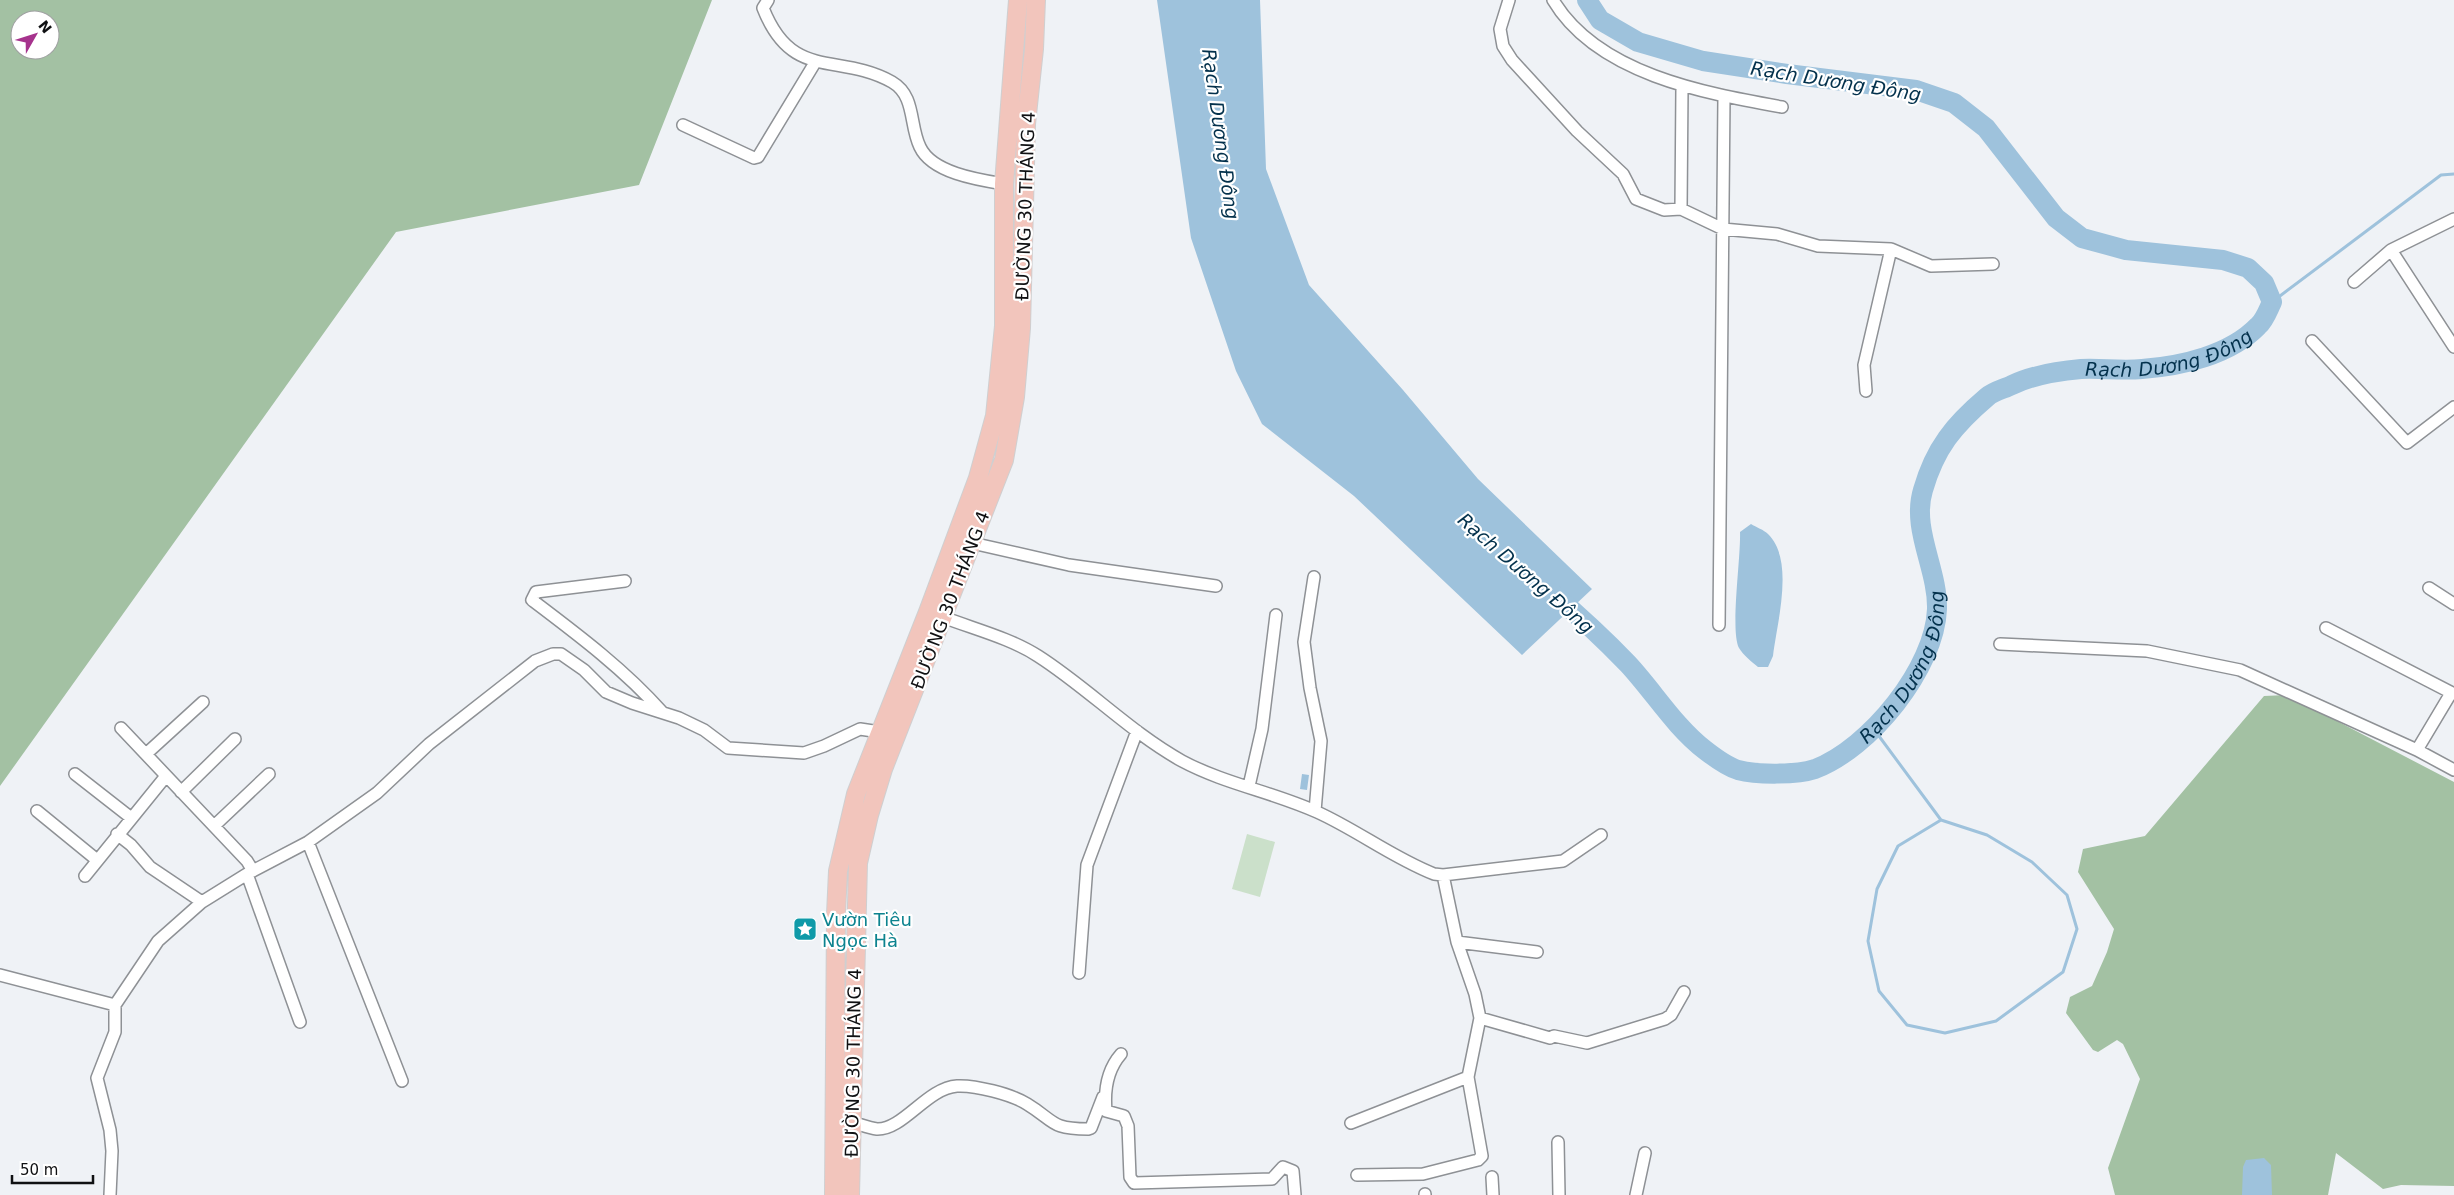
<svg xmlns="http://www.w3.org/2000/svg" width="2454" height="1195" font-family="'DejaVu Sans',sans-serif">
  <style>
    .green { fill: #cbe0ca }
    .forest { fill: #a3c1a3; fill-rule: evenodd }
    .water { fill: #9ec2dc }
    .lines { fill: none; stroke-linecap: round; stroke-linejoin: round }
    .stream { stroke: #9ec2dc; stroke-width: 3 }
    .river { stroke: #9ec2dc; stroke-width: 20 }
    .minor-casing { stroke: #8e9195; stroke-width: 14 }
    .primary-casing { stroke: #cfcfd0; stroke-width: 20 }
    .minor { stroke: #fff; stroke-width: 11 }
    .primary { stroke: #f2c5bc; stroke-width: 18 }
    .labels { text-anchor: middle; dominant-baseline: central; stroke-width: 4.5; stroke-linejoin: round; paint-order: stroke }
    .street-label { font-size: 18px; fill: #101113; stroke: #fff }
    .culture-label { font-size: 18px; fill: #0d838f; stroke: #fff; text-anchor: start }
    .water-label { font-size: 19px; font-style: italic; fill: #03314c; stroke: #fff }
  </style>
  <rect width="100%" height="100%" fill="#eff2f6"/>
  <path class="green" d="M1247 834 1275 842 1260 897 1232 889Z"/>
  <path class="forest" d="M0 0H712L639 185 396 232 0 786ZM20 20H50V50H20Z
    M2287 695 2454 782V1186L2401 1185 2383 1189 2336 1153 2328 1195H2115L2108 1168 2140 1079 2123 1044 2117 1040 2098 1052 2093 1050 2066 1013 2070 997 2092 986 2107 952 2114 929 2078 872 2083 849 2145 836 2264 696Z"/>
  <path class="water" d="M1157 0H1260L1266 169 1309 285 1403 390 1478 479 1592 589 1522 655 1354 496 1262 424 1236 371 1191 238Z
    M1751 524C1756 527 1764 530 1768 534 1795 560 1777 622 1773 656L1768 667H1758C1752 662 1743 655 1739 648 1730 630 1741 558 1740 532Z
    M1302 774 1309 775 1307 790 1300 789Z
    M2264 1158 2271 1165 2272 1195H2242L2243 1167 2246 1160Z"/>
  <g class="lines">
    <path class="stream" d="M2272 302 2441 175 2454 174
      M1873 728 1941 820 1987 835 2032 862 2067 895 2077 929 2063 972 1996 1021 1945 1033 1907 1025 1879 991 1868 941 1877 889 1898 846 1941 820"/>
    <path class="river" id="s1" d="M1552 593C1578 615 1604 639 1628 664 1654 692 1675 727 1705 750 1714 757 1728 767 1738 770 1757 775 1797 775 1815 769 1870 748 1935 668 1937 609 1938 569 1911 529 1923 490 1935 448 1954 425 1987 397 1994 391 2004 389 2012 385 2033 375 2058 371 2081 369 2101 368 2122 371 2142 369 2182 366 2230 355 2258 326 2265 320 2268 310 2272 302L2264 283 2248 268 2223 260 2126 250 2082 238 2056 218 1986 128 1954 103 1916 90 1787 74 1703 61 1638 42 1600 20 1587 0"/>
    <g class="minor-casing">
      <path id="minor" d="M768 0 763 8C792 82 838 52 892 82 916 96 909 125 920 147 932 173 979 180 1004 184
        M1509 0 1500 29 1503 46 1512 60 1577 131 1623 174 1636 199 1664 210 1681 209 1723 229 1777 234 1818 246 1891 249 1931 266 1993 264
        M1553 0C1597 74 1704 93 1782 107
        M683 125 754 158 758 157 816 61
        M1681 209 1682 87
        M2454 219 2391 250 2454 347
        M2354 282 2391 250
        M2312 341 2407 443 2454 407
        M1866 391 1864 365 1891 249
        M972 543 1069 565 1216 586
        M1314 577 1304 642 1310 688 1321 741 1315 811
        M625 581 536 592 532 600C577 634 625 670 662 712
        M2429 588 2454 604
        M943 617C974 629 1010 638 1038 656 1088 688 1130 732 1182 761 1225 784 1273 792 1317 812 1357 830 1393 858 1434 874L1443 875 1563 861 1601 835
        M1719 625 1724 97
        M2326 628 2454 694
        M2000 644 2147 651 2240 670 2417 750 2454 770
        M121 728 247 861 253 871
        M2417 750 2451 693
        M146 754 203 702
        M75 774 130 817
        M1249 786 1262 729 1276 615
        M181 792 235 739
        M37 811 97 860
        M214 826 269 774
        M117 834 131 845 150 867 202 902
        M308 842 402 1081
        M247 874 300 1022
        M85 876 166 776
        M1457 942 1537 952
        M1079 973 1087 865 1137 731
        M0 975 115 1005
        M1480 1018 1550 1038 1554 1036 1587 1043 1665 1019 1671 1015 1684 992
        M1121 1054C1107 1070 1104 1090 1106 1111L1124 1116 1128 1126 1130 1177 1134 1183 1272 1179 1283 1167 1293 1171 1295 1195
        M851 1122C859 1124 869 1128 877 1129 903 1130 927 1088 957 1086 975 1085 1011 1094 1027 1104 1055 1121 1050 1129 1088 1129L1091 1128 1103 1097
        M1351 1123 1468 1077
        M1558 1142 1559 1195
        M1357 1175 1423 1174 1478 1160 1482 1156 1468 1077 1480 1018 1475 994 1457 942 1443 875
        M1492 1177 1493 1195
        M1425 1194V1195
        M110 1195 112 1151 110 1130 97 1078 115 1032V1005L158 941 202 902 247 874 308 842 377 793 429 744 535 661 553 654H561L584 670 606 692 632 703 679 718 704 730 728 748 804 753 824 746 860 729 880 732
        M1636 1195 1645 1153"/>
    </g>
    <g class="primary-casing">
      <path id="primary" d="M834 1195 836 914 838 871 856 794 928 612 978 478 995 416 1004 326V184L1018 0
        M850 1195 858 863 869 815 883 769 1004 460 1015 397 1021 328 1026 124 1034 49 1036 0"/>
    </g>
    <use href="#minor" class="minor"/>
    <use href="#primary" class="primary"/>
  </g>
  <defs>
    <g id="sight-square" transform="scale(1.25)"><rect x="-9" y="-9" width="18" height="18" rx="4" fill="#0f9aa8" stroke="#fff"/><path d="M0-6L1.8-2.2L6-1.7L2.9 1.2L3.7 5.4L0 3.3L-3.7 5.4L-2.9 1.2L-6-1.7L-1.8-2.2Z" fill="#fff"/></g>
  </defs>
  <g fill-rule="evenodd">
    <use href="#sight-square" x="805" y="929"/>
  </g>
  <g class="labels">
    <g class="street-label">
      <text transform="translate(1025 206) rotate(-88)">ĐƯỜNG 30 THÁNG 4</text>
      <text transform="translate(950 600) rotate(-69)">ĐƯỜNG 30 THÁNG 4</text>
      <text transform="translate(853 1063) rotate(-89)">ĐƯỜNG 30 THÁNG 4</text>
    </g>
    <g class="culture-label">
      <text x="822" y="919">Vườn Tiêu<tspan x="822" dy="21">Ngọc Hà</tspan></text>
    </g>
    <g class="water-label">
      <text transform="translate(1836 81) rotate(9)">Rạch Dương Đông</text>
      <text transform="translate(1221 134) rotate(82)">Rạch Dương Đông</text>
      <text stroke="none"><textPath href="#s1" startOffset="971">Rạch Dương Đông</textPath></text>
      <text transform="translate(1526 573) rotate(41)">Rạch Dương Đông</text>
      <text stroke="none"><textPath href="#s1" startOffset="478">Rạch Dương Đông</textPath></text>
    </g>
  </g>
  <g transform="translate(35 35) rotate(51)"><circle r="24" fill="#ffffff" stroke="#9fa0a1"/>
  <path d="M0-4L9 19L0 12L-9 19Z" fill="#a6338d"/>
  <text y="-8" font-size="14" font-weight="bold" text-anchor="middle" fill="#101113">N</text>
  </g>
  <path d="M12 1175v8h81v-8" fill="none" stroke="#101113" stroke-width="2.5"/>
  <text x="20" y="1175" font-size="15" fill="#101113" stroke="#ffffff" stroke-width="4" paint-order="stroke">50 m</text>
</svg>
